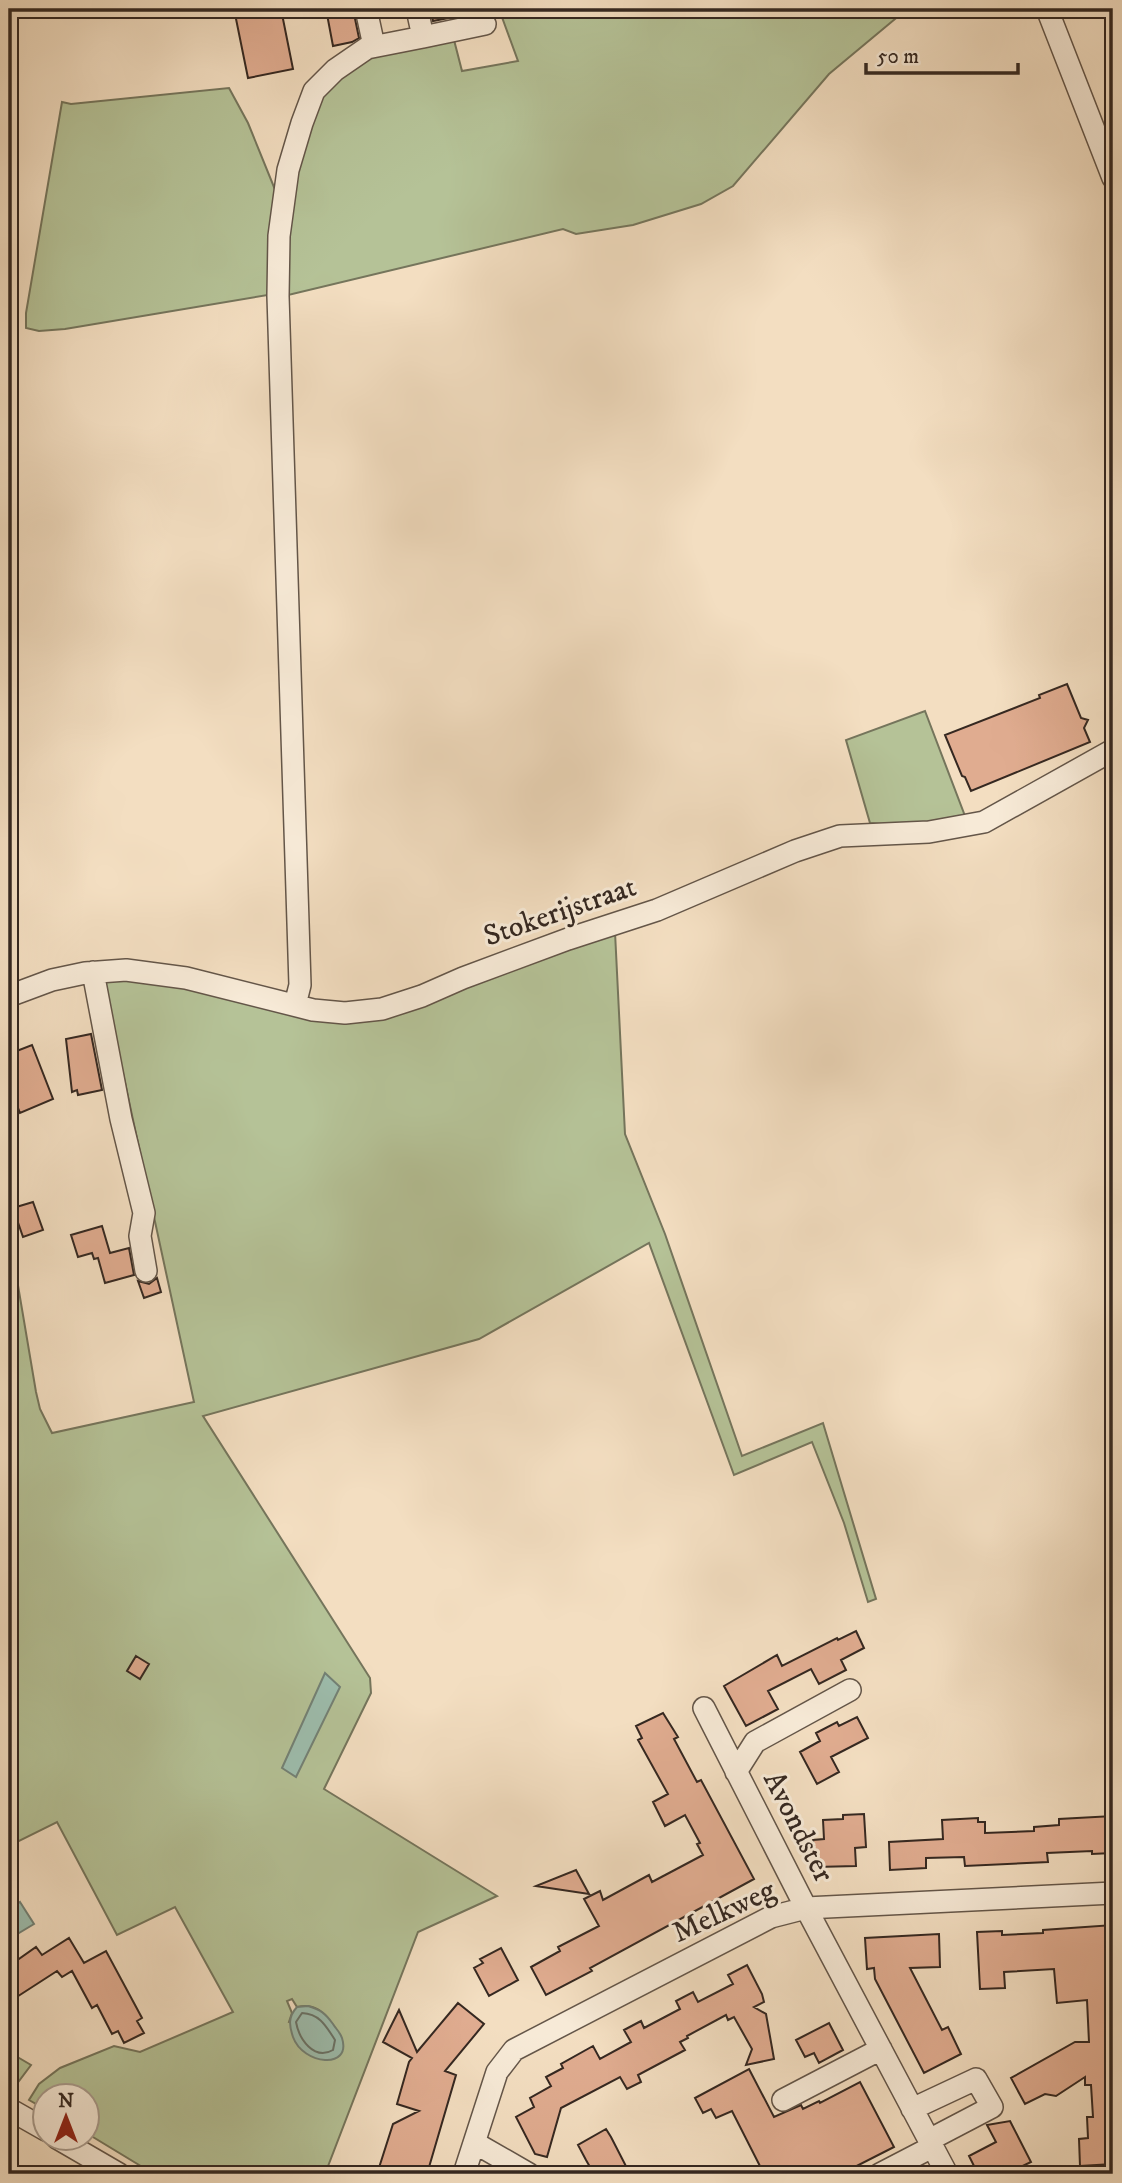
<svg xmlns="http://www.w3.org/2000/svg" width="1122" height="2183" font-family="'IM FELL DW Pica',serif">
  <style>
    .green { fill: #b5c297; stroke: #75755c; stroke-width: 2; fill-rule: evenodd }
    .water { fill: #9dbdad; stroke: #738175; stroke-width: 2 }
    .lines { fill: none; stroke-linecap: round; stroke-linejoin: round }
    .shore { stroke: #697267; stroke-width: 2 }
    .building { fill: #e0ac90; stroke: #352821; stroke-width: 2 }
    .minor-casing { stroke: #645649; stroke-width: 24 }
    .minor { stroke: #f7ead7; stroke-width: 21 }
    .labels { text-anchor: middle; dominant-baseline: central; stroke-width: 6; stroke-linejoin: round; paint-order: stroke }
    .street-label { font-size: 30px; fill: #352821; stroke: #f7ead7 }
  </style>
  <rect width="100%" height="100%" fill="#f3dec1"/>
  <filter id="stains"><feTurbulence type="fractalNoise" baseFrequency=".00286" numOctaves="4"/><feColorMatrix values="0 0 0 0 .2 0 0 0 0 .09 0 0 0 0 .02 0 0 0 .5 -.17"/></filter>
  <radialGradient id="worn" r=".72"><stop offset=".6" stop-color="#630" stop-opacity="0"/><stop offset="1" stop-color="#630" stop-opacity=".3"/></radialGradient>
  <path class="green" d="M499 9H907L829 74 733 186 701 204 633 225 576 234 563 229 284 296 285 233 298 168 316 109 326 92 355 66 374 56 454 40 462 71 518 61Z
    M229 88 248 123 276 192 274 294 65 329 39 331 26 328V313L62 102 71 104Z
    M925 711 965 816 905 826 870 823 846 740Z
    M615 932 625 1134 665 1234 742 1456 823 1423 876 1599 868 1602 844 1523 812 1442 734 1475 649 1243 479 1339 203 1416 370 1678 371 1693 324 1789 497 1896 418 1932 325 2174H154L88 2134V2096H46L45 2109 29 2100 39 2084 60 2068 114 2046 140 2052 233 2012 175 1907 117 1935 57 1822 9 1846V1244H11L36 1392 40 1409 52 1433 194 1402 103 981 126 977 165 980 319 1020ZM292 1999 297 2007C318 2002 325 2015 336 2029L289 2022 292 2013 287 2001Z
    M9 2052 31 2065 13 2089 9 2087Z"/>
  <path class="water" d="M325 1673 340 1687 296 1777 282 1768Z
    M20 1902 34 1924 9 1939V1909Z
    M308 2006C321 2010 325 2013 333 2024 336 2029 340 2032 342 2038 352 2070 303 2065 293 2037 289 2025 288 2017 297 2007Z"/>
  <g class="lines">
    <path class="shore" d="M302 2013C320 2014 326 2026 335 2040L333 2050C314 2061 299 2039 296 2022Z"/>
  </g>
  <path class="building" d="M234 9H281L293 69 248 78Z
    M326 9H353L359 38 352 42 333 46Z
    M430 9H479V12L433 21Z
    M1067 684 1081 718 1088 720 1084 728 1090 742 971 791 965 777 962 776 945 735 1040 698 1039 695Z
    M91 1034 102 1090 78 1095 77 1090 72 1092 66 1039Z
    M32 1045 53 1099 20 1113 9 1085V1054Z
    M33 1202 43 1230 23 1237 13 1208Z
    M102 1226 110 1253 129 1248 134 1275 105 1283 98 1258 94 1259 92 1253 78 1257 71 1235Z
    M157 1278 161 1292 144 1298 138 1281 149 1284Z
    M856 1631 864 1648 841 1660 846 1670 819 1684 811 1669 768 1691 778 1709 746 1726 724 1686 777 1655 782 1666 837 1638 838 1640Z
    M136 1656 149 1664 140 1679 127 1671Z
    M663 1713 678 1737 674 1739 697 1782 701 1780 754 1879 590 1968 592 1971 546 1995 531 1967 560 1951 558 1947 599 1926 584 1899 600 1891 603 1900 649 1875 652 1882 703 1855 697 1844 700 1843 685 1815 665 1826 653 1802 668 1794 638 1740 642 1738 636 1726Z
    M857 1717 868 1738 831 1757 839 1772 817 1784 800 1752 820 1741 816 1733 837 1722 839 1726Z
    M864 1814 866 1847 855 1848 856 1866 815 1867 813 1840 824 1839 823 1820 843 1819V1815Z
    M1113 1816 1112 1853 1092 1854V1851L1047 1853 1048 1862 965 1866 964 1857 926 1858V1868L890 1870 889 1842 943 1839 942 1820 978 1818V1822H985V1833L1034 1831V1827L1059 1825V1819Z
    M576 1870 589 1894 536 1886Z
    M1113 1925V2164L1080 2166 1079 2139 1088 2138 1087 2117H1093L1091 2085H1085V2077L1056 2096 1045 2094 1025 2104 1011 2078 1075 2042H1089L1087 2000 1057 2003 1054 1969 1004 1972 1005 1988 980 1989 977 1932 1002 1931V1935L1043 1933V1930Z
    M939 1934 940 1967 910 1968 942 2030 948 2027 961 2054 924 2073 875 1979 874 1968 867 1969 865 1938Z
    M69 1938 84 1963 106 1951 142 2018 137 2021 144 2033 124 2043 118 2031 112 2034 97 2005 92 2008 72 1971 62 1977 57 1971 9 2002V1966L36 1947 42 1955Z
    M501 1948 518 1980 489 1996 474 1968 483 1963 480 1959Z
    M747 1965 762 1994 764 2002 754 2007 766 2014 774 2059 746 2065 752 2049 734 2017 728 2020 726 2015 687 2036 688 2038 680 2042 685 2050 638 2075 641 2082 627 2089 620 2077 561 2108 547 2157 535 2154 516 2117 534 2107 530 2098 551 2086 546 2077 563 2068 561 2064 593 2046 600 2059 631 2042 624 2030 641 2021 644 2028 680 2009 676 2001 693 1992 698 2002 733 1984 728 1975Z
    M458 2003 484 2024 445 2071 456 2075 427 2174H377L393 2124 419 2111 397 2104 409 2062 412 2058 383 2042 399 2010 417 2052Z
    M829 2023 843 2050 819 2063 814 2053 805 2057 796 2040Z
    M749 2069 774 2117 801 2105 803 2109 819 2101 820 2103 860 2082 894 2147 841 2174H764L732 2111 716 2118 711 2109 703 2113 695 2098Z
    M1010 2121 1031 2162 1006 2174H978L969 2156 996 2142 987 2125Z
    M606 2129 611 2137 630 2174H594L586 2160 578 2145Z"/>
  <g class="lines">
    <g class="minor-casing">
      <path id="minor" d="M366 9 374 46
        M1047 9 1113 178
        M423 37 485 24
        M93 972 121 1119 144 1213 140 1236 146 1271
        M9 996 52 980 85 973 126 970 186 978 313 1010 345 1013 382 1009 422 996 463 978 568 939 657 910 795 851 840 836 929 832 984 822 1113 750
        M295 1005 300 985 278 296 279 236 288 170 302 123 314 91 335 70 367 48 423 37 417 9
        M704 1708 806 1908 947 2174
        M736 1772 755 1742 850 1690
        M783 2100 881 2049
        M9 2109 46 2130
        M912 2109 976 2079 992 2107 929 2140
        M57 2138 119 2174
        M475 2143 529 2174
        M464 2174 497 2072 514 2050 771 1917 806 1908 1113 1893
        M880 2174 932 2147"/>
    </g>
    <use href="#minor" class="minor"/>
  </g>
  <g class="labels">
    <g class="street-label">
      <text transform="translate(560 912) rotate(-19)">Stokerijstraat</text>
      <text transform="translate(798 1827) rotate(63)">Avondster</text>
      <text transform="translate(724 1912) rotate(-25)">Melkweg</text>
    </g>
  </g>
  <rect width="1122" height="2183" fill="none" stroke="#f3dec1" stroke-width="35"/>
  <rect x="10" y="10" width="1101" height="2162" fill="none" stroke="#352821" stroke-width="3.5"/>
  <rect x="18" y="18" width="1087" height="2148" fill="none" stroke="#352821" stroke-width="2"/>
  <g transform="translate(66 2117)"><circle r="33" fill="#f7ead7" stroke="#a99c8e" stroke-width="2"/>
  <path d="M0-5L12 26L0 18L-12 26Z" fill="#8f2418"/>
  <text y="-10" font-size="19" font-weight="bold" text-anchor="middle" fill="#352821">N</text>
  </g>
  <path d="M866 63v10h152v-10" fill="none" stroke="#352821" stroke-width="3.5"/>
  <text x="877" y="63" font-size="21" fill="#352821" stroke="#f7ead7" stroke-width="5" paint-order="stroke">50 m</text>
  <rect width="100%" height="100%" filter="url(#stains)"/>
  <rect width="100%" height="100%" fill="url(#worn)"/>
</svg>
